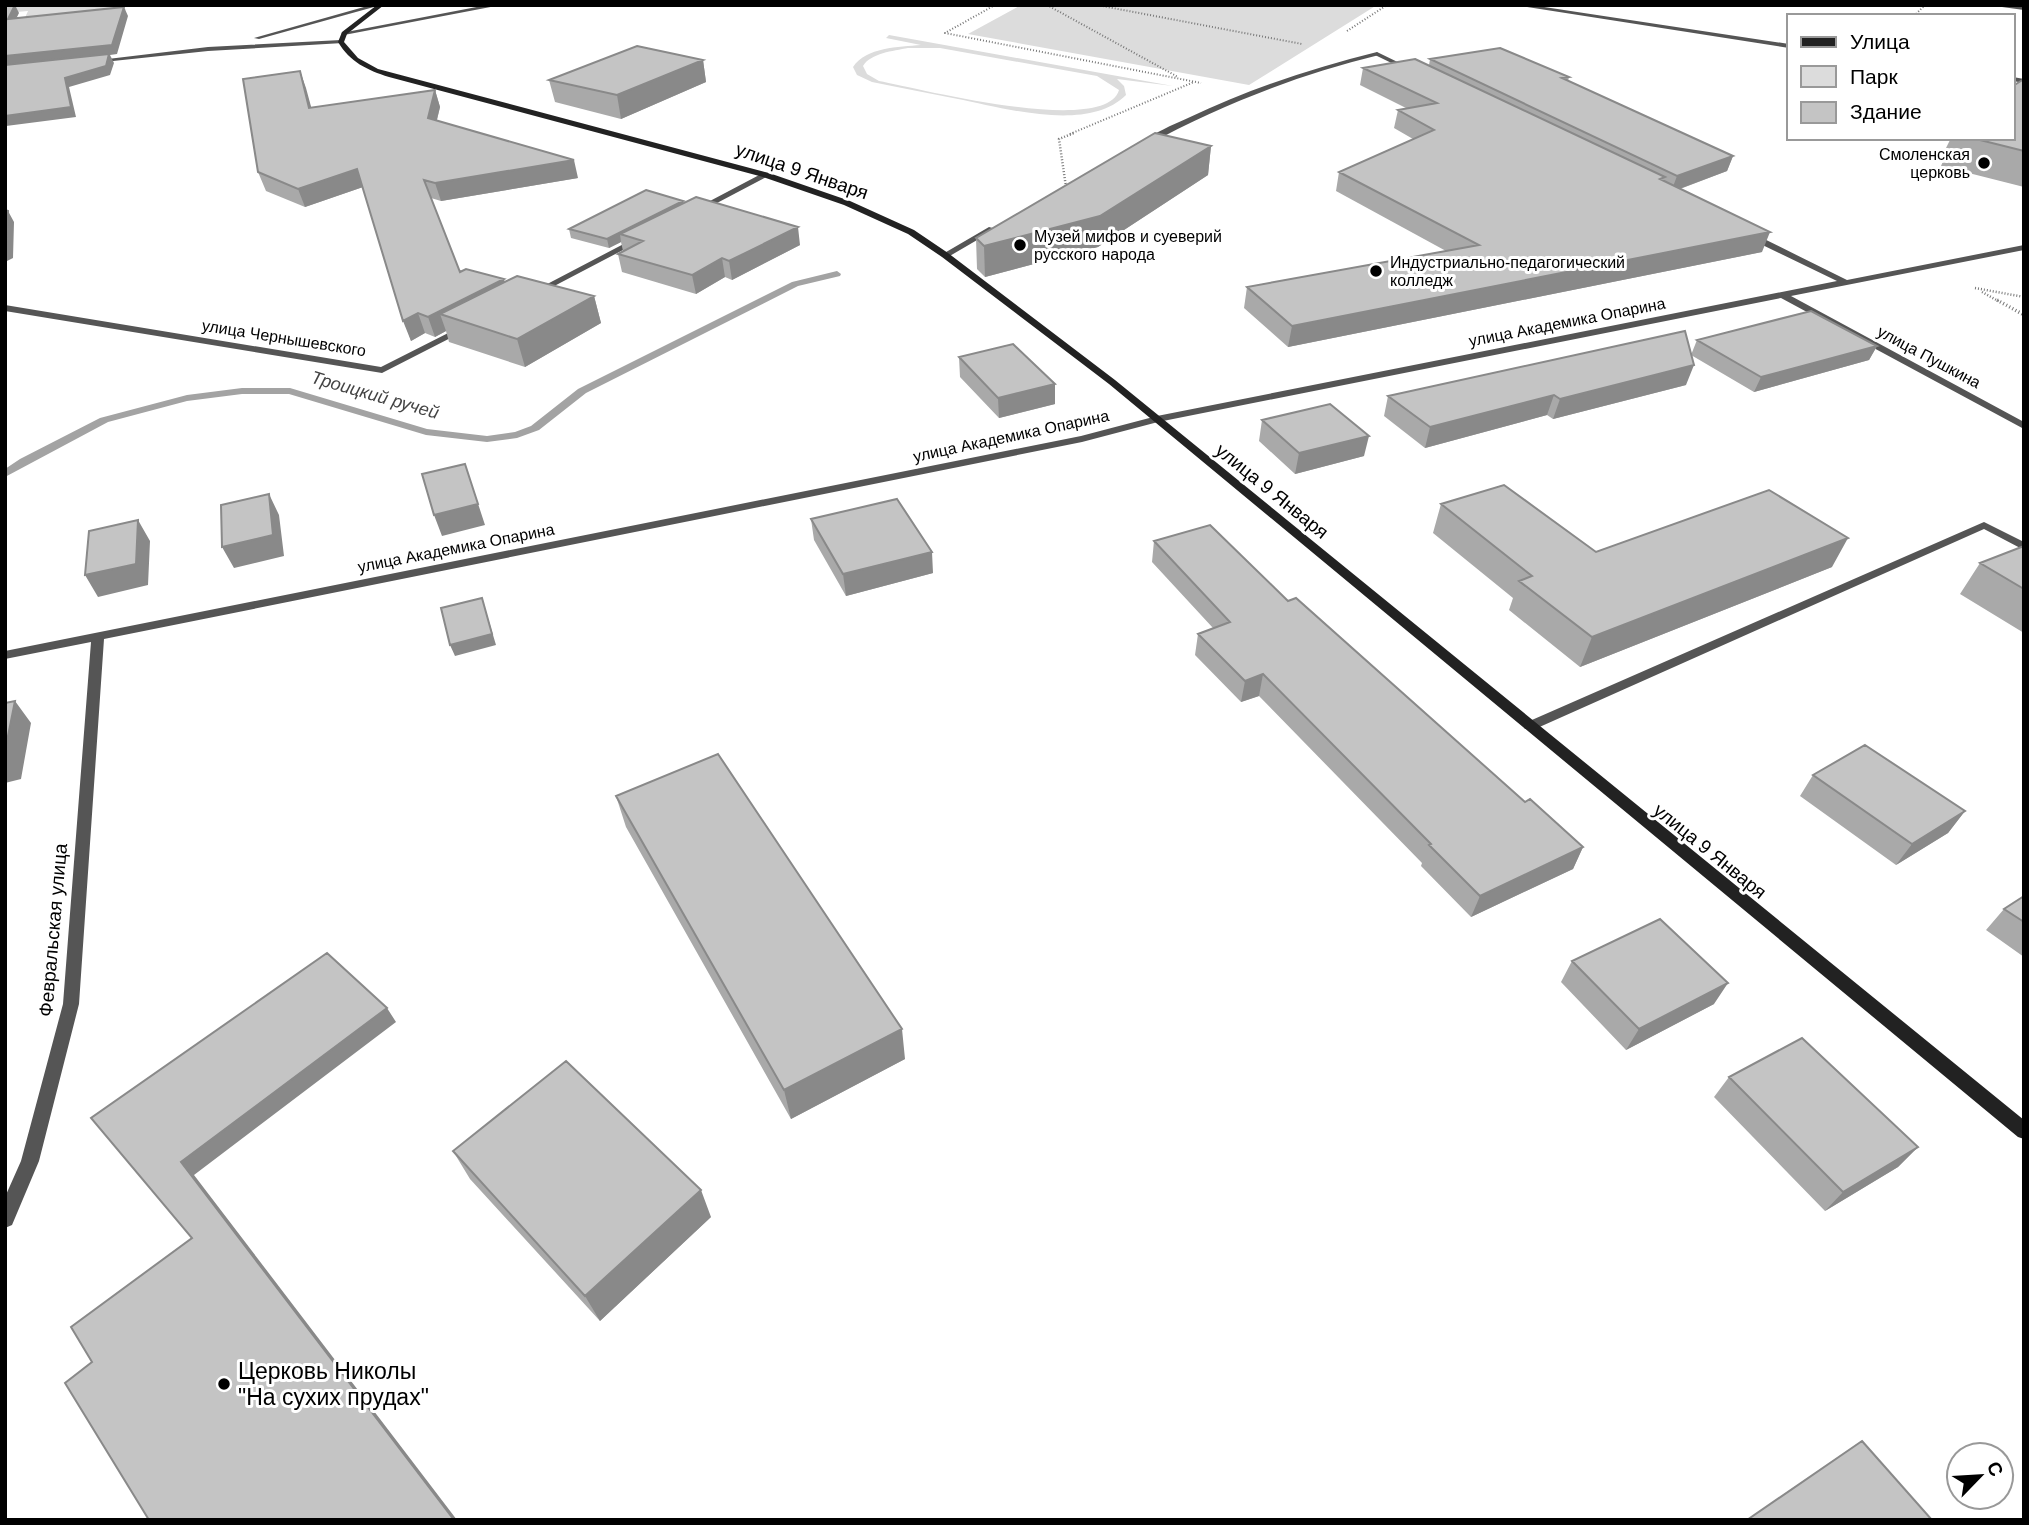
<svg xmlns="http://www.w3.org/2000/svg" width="2029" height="1525" font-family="Arial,sans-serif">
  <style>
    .green { fill: #dcdcdc; fill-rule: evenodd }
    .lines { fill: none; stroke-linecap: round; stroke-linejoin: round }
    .stream { fill: #a3a3a3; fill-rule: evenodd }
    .path-far2 { stroke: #777; stroke-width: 2; stroke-dasharray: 1 2; stroke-linecap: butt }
    .path-far1 { stroke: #777; stroke-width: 2.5; stroke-dasharray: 1 2; stroke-linecap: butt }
    .path { stroke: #777; stroke-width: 3.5; stroke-dasharray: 1 2.5; stroke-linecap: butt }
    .service { fill: #555; fill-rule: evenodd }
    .minor { fill: #555; fill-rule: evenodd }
    .tertiary { fill: #555; fill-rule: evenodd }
    .secondary { fill: #222; fill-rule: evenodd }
    .wall { fill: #a9a9a9 }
    .shaded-wall { fill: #898989 }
    .building { fill: #c4c4c4; stroke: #898989; stroke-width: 2 }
    .poi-dot { fill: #000; stroke: #fff; stroke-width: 2.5 }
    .labels { text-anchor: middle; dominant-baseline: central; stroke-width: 6; stroke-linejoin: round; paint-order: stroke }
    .far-poi-label { font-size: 16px; fill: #000; stroke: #fff; text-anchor: start }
    .far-street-label { font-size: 16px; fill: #000; stroke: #fff }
    .far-water-label { font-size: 18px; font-style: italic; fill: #444; stroke: #fff }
    .street-label { font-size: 19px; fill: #000; stroke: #fff }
    .near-poi-label { font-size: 23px; fill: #000; stroke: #fff; text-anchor: start }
  </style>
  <rect width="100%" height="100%" fill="#fff"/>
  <path class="green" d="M5 5H108L127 10 24 20 28 11 5 13Z
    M1021 5H1377L1249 85 968 34Z
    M889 35 1173 86 1117 79 1124 86 1126 95C1088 133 1004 108 958 99 929 93 900 88 872 82L857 75 853 67C866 47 899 47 921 45L886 38ZM908 48H940L1097 76 1119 90C1105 137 917 88 879 81L867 74 863 66C871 53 893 51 908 48Z"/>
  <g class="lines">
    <path class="stream" d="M837 271 841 274 840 276 798 286 586 393 539 430 517 438 487 442 426 435 289 394H242L187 401 108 422 5 477V469L20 459 100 418 187 395 242 388H290L427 429 487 436 515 432 531 426 578 389 792 282Z"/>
    <path class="path-far2" d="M995 5 945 33 1201 83
      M1047 5 1178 77
      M1097 5 1302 44
      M1914 16 1925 5
      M1347 31 1387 5
      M1070 134 1194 82"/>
    <path class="path-far1" d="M1066 187 1059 139 1074 133
      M1975 288 2024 297
      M1982 292 2000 302"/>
    <path class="path" d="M1997 300 2024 315"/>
    <path class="service" d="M487 5H501L344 35 341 33Z
      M1999 5 2024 6V10L2002 7Z
      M1377 52 1379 55C1297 75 1221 105 1147 145L1140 143C1154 133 1172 125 1188 118 1249 89 1312 68 1377 52Z
      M989 227 996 229 948 257 941 255Z
      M1984 522 2024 542V550L1984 529 1535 729H1525L1523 726 1525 723Z"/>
    <path class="minor" d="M1515 5H1531L1789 44V48Z
      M1377 52 1412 69 1413 70 1408 71 1375 55Z
      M2013 77 2024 79V83L2013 81Z
      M763 173 770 175 698 213 691 211Z
      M1746 233H1752L1847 280 2024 245V250L1791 296 2024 422V429L1781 298 1158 422 1082 442 104 639 79 1004 39 1161 12 1225 5 1228V1197L21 1161 63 1004 91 642 5 659V651L1081 436 1157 416 1837 281 1746 237Z
      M637 237 644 239 539 294 532 292Z
      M5 305 381 367 462 326 470 328 382 373 5 311Z"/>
    <path class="tertiary" d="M371 5H381L259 39 254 38Z
      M341 40 343 43 208 51 94 63 91 61 208 47Z"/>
    <path class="secondary" d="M377 5H384L347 34 344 42 358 58 378 69 769 173 850 201 914 230 948 253 1115 380 2024 1120V1139L2018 1137 1109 384 942 257 908 234 844 205 763 177 389 77C367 70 350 62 338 42L342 32Z"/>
  </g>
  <path class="wall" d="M1430 59 1569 77 1568 81 1733 156 1727 171 1680 189 1762 252 1288 347 1244 308 1247 287 1446 251 1336 191 1339 172 1413 139 1394 128 1398 110 1406 108 1360 85 1363 68 1429 65Z
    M703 60 706 82 621 119 555 102 549 80Z
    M300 71 311 108 435 90 440 107 437 120 578 178 441 201 431 198 460 272 505 282 594 296 601 323 525 367 449 342 446 331 435 337 425 333 411 341 363 187 305 207 266 191 258 172Z
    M2024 79V187L1941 166 1944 159 1941 158 1951 138H2013Z
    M1211 146 1208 175 1098 247 985 277 977 269 976 238Z
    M683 201V203L800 245 732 280 725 277 696 294 622 272 618 254 623 251 621 242 609 248 571 238 569 229Z
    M1697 340 1877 346 1869 360 1754 392 1691 355Z
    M959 357 1055 384V404L999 418 960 377Z
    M1686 385 1553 419 1547 415 1425 448 1384 416 1388 396Z
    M1262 420 1364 456 1295 474 1259 441Z
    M1441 504 1596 552 1832 567 1580 667 1509 610 1513 598 1433 533Z
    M811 519 933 573 846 596 814 540Z
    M1154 541 1288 601 1525 802 1583 847 1573 869 1471 917 1421 866 1422 863 1259 696 1241 702 1195 655 1198 634 1213 628 1152 562Z
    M2024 546V633L1960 594 1980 563Z
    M1813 775 1965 811 1948 833 1896 865 1800 796Z
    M616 796 905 1059 791 1119 626 827Z
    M2024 896V957L1986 930 2004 909Z
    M1572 961 1714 1004 1626 1050 1561 982Z
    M1729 1077 1918 1147 1898 1167 1825 1211 1714 1097Z
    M453 1151 711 1217 600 1321 470 1179Z"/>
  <path class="shaded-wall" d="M15 5 19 13 12 27 8 19Z
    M124 7 128 16 117 54 110 55 114 63 110 75 69 87 76 117 6 126 5 128V56Z
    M703 60 706 82 621 119 617 95Z
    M300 71 306 88 316 125 309 108Z
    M435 90 440 107 433 135 428 118Z
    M1211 146 1208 175 1098 247 985 277 984 246Z
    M1733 156 1727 171 1671 192 1677 176Z
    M574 160 578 178 441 201 435 183Z
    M357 169 363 187 305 207 298 189Z
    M683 201 684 210 620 234 621 242 609 248 607 239Z
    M8 211 14 222 13 258 5 262Z
    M798 227 800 245 732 280 729 261Z
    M1770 232 1762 252 1288 347 1292 326Z
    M722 258 725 277 696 294 692 275Z
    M504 279 510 299 440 314 446 331 435 337 428 317Z
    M594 296 601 323 525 367 517 339Z
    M418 313 425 333 411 341 403 321Z
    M1877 346 1869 360 1754 392 1761 377Z
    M1694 365 1686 385 1553 419 1560 399Z
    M1055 384V404L999 418 998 398Z
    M1554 395 1547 415 1425 448 1430 427Z
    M1369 436 1364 456 1295 474 1299 453Z
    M465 464 485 525 442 536 434 515Z
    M269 494 279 515 284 556 234 568 222 547Z
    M138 520 150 541 148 585 98 597 85 575Z
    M1848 538 1832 567 1580 667 1592 637Z
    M932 552 933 573 846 596 843 574Z
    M482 598 496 645 455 656 450 645Z
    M1263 674 1259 696 1241 702 1245 681Z
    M15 701 31 723 21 779 5 783V751Z
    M1965 811 1948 833 1896 865 1912 844Z
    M1583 847 1573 869 1471 917 1480 896Z
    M1728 983 1714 1004 1626 1050 1639 1029Z
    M387 1008 396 1022 194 1175 457 1520H454L181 1162Z
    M902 1029 905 1059 791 1119 784 1090Z
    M1918 1147 1898 1167 1825 1211 1843 1192Z
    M701 1190 711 1217 600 1321 585 1296Z"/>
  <path class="building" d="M5 5H15L8 19 124 7 112 45 5 56Z
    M637 46 703 60 617 95 549 80Z
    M1500 48 1569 77 1562 78 1733 156 1677 176 1430 59Z
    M109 54 106 66 65 78 71 107 5 116V65Z
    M1415 59 1665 177 1660 179 1770 232 1292 326 1247 287 1479 245 1339 172 1434 130 1398 110 1437 103 1363 68Z
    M300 71 309 108 435 90 428 118 574 160 435 183 424 180 460 272 466 269 504 279 428 317 418 313 403 321 357 169 298 189 258 172 243 79Z
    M2024 79V151L1972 138H2013V86Z
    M1155 133 1211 146 1100 216 984 246 976 238Z
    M646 190 683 201 607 239 569 229Z
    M696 197 798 227 729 261 722 258 692 275 618 254 643 241 620 234Z
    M5 210 8 211 6 247 5 248Z
    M517 276 594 296 517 339 440 314Z
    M1811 311 1877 346 1761 377 1697 340Z
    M1685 331 1694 365 1560 399 1554 395 1430 427 1388 396Z
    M1013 344 1055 384 998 398 959 357Z
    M1330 404 1369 436 1299 453 1262 420Z
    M465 464 478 504 434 515 422 474Z
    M1504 485 1596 552 1769 490 1848 538 1592 637 1519 581 1532 576 1441 504Z
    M269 494 273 535 222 547 221 505Z
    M897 499 932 552 843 574 811 519Z
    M138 520 136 564 85 575 89 531Z
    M1210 525 1288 601 1296 598 1525 802 1530 799 1583 847 1480 896 1429 845 1431 844 1263 674 1245 681 1198 634 1230 622 1154 541Z
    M2024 546V589L1980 563Z
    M482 598 492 634 450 645 441 608Z
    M15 701 5 751V703Z
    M1865 745 1965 811 1912 844 1813 775Z
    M718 754 902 1029 784 1090 616 796Z
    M2024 896V922L2004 909Z
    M1660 919 1728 983 1639 1029 1572 961Z
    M327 953 387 1008 181 1162 454 1520H149L65 1383 92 1362 71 1327 192 1238 91 1118Z
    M1802 1038 1918 1147 1843 1192 1729 1077Z
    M566 1061 701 1190 585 1296 453 1151Z
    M1862 1441 1932 1520H1747Z"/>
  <g class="poi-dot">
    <circle cx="1984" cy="163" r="7"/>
    <circle cx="1020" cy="245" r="7"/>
    <circle cx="1376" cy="271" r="7"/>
    <circle cx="224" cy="1384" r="7"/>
  </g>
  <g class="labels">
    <g class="far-poi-label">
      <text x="1970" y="154" text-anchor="end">Смоленская<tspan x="1970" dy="18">церковь</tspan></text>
      <text x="1034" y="236">Музей мифов и суеверий<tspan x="1034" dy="18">русского народа</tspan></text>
      <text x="1390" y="262">Индустриально-педагогический<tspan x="1390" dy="18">колледж</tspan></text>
    </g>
    <g class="far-street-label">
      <text transform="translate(1567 322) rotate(-11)">улица Академика Опарина</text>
      <text transform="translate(284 338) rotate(9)">улица Чернышевского</text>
      <text transform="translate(1929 357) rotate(28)">улица Пушкина</text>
      <text transform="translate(1011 436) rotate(-12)">улица Академика Опарина</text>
      <text transform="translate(456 548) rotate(-11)">улица Академика Опарина</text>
    </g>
    <g class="far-water-label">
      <text transform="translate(375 395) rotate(16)">Троицкий ручей</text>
    </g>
    <g class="street-label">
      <text transform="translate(802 171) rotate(19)">улица 9 Января</text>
      <text transform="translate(1272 491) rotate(39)">улица 9 Января</text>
      <text transform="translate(1710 851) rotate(39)">улица 9 Января</text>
      <text transform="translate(53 930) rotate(-85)">Февральская улица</text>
    </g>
    <g class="near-poi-label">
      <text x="238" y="1371">Церковь Николы<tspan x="238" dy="26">"На сухих прудах"</tspan></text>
    </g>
  </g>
  <rect width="2029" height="1525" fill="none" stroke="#000000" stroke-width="14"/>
  <rect x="1787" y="14" width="228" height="126" fill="#ffffff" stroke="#999999" stroke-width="2"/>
  <rect x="1801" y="37" width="35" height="10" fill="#222222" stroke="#999999" stroke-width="2"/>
  <text x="1850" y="49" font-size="21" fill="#000000">Улица</text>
  <rect x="1801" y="66" width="35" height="21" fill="#dcdcdc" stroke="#999999" stroke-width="2"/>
  <text x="1850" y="84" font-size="21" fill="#000000">Парк</text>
  <rect x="1801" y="102" width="35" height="21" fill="#c4c4c4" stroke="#999999" stroke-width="2"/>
  <text x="1850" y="119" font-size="21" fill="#000000">Здание</text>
  <g transform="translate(1980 1476) rotate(65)"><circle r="33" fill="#ffffff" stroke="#999999" stroke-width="2"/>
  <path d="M0-5L12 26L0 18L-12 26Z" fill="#000000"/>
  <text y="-10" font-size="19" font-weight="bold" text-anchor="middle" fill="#000000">С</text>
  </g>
</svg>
